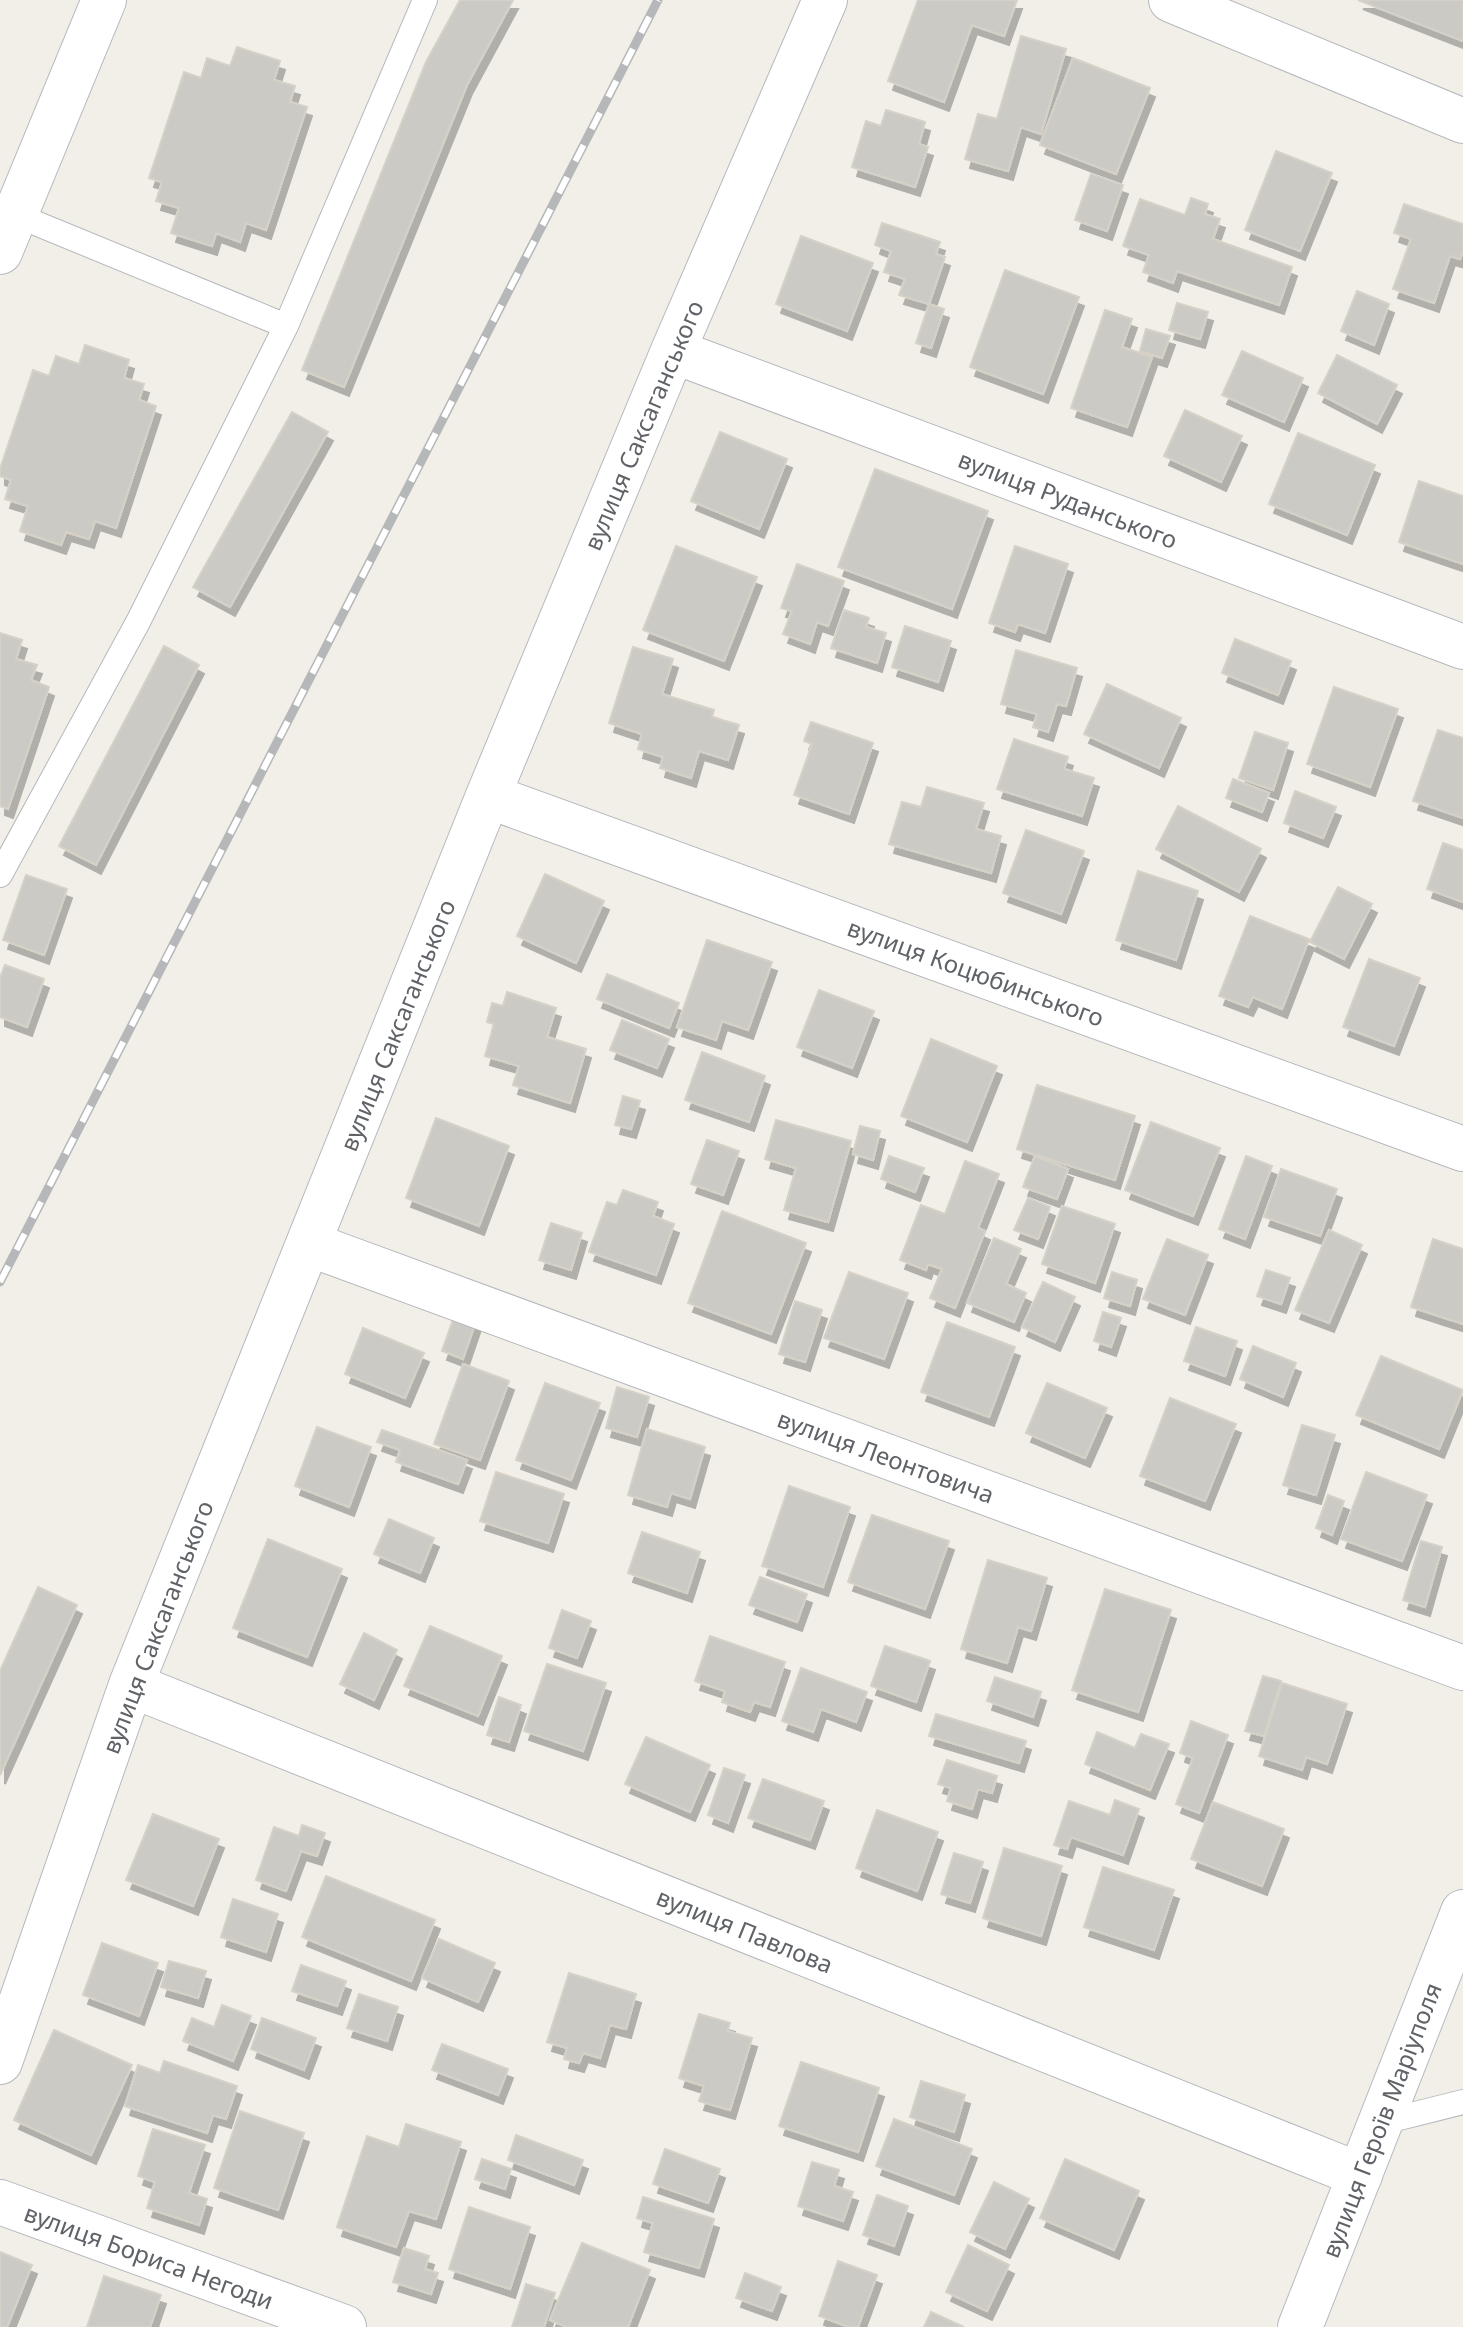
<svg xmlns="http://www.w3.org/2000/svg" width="1463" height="2327" font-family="'Noto Sans',sans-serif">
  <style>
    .building { fill: #cccac5; stroke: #d6d1c6; stroke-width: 2; filter: url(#shadow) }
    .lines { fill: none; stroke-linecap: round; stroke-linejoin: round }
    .lane-casing { stroke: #b5b8bc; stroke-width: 26 }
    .street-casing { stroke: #b5b8bc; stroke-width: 46 }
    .secondary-casing { stroke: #b6babf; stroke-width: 46 }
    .lane { stroke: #fff; stroke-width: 24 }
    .street { stroke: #fff; stroke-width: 44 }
    .secondary { stroke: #fff; stroke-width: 44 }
    .rail-casing { stroke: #b6b7b8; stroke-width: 9 }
    .rail { stroke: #fff; stroke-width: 6; stroke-dasharray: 18; stroke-linecap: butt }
    .labels { text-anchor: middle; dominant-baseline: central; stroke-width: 8; stroke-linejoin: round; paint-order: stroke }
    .street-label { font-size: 24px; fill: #5f6368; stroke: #fff }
  </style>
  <defs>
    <filter id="shadow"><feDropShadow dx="5" dy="9" stdDeviation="0" flood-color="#0004"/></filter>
  </defs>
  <rect width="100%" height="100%" fill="#f1efe8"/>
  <path class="building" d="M460 0H513L467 85 344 387 302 370 426 62Z
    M918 0H1017L1004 36 972 25 944 102 888 81Z
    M1358 0H1463V41Z
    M1021 36 1066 49 1041 134 1021 127 1008 171 965 159 978 114 997 119Z
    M237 47 280 61 274 80 295 86 290 102 307 107 266 230 246 223 240 242 216 233 212 246 171 233 179 208 156 201 162 182 149 178 184 72 201 78 207 58 230 66Z
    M1073 58 1150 88 1116 174 1040 145Z
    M886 110 925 122 919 144 928 147 915 187 852 167 866 121 881 126Z
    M1276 151 1332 173 1300 251 1245 230Z
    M1091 174 1123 185 1107 231 1075 220Z
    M1191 198 1208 204 1205 214 1220 219 1213 239 1292 267 1279 305 1177 271 1173 283 1143 272 1149 255 1123 246 1140 199 1185 215Z
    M1404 204 1463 224V251L1460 259 1450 256 1434 303 1393 289 1411 239 1394 233Z
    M882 223 940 242 936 254 945 257 929 304 899 295 905 279 884 272 891 251 875 245Z
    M801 236 873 263 847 331 776 304Z
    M1005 270 1079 297 1043 394 970 367Z
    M1357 291 1389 304 1374 345 1341 331Z
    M1177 303 1208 312 1200 339 1169 330Z
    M929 304 944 309 931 348 916 343Z
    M1105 310 1132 319 1122 347 1152 357 1127 427 1071 408Z
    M1146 329 1170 336 1162 358 1140 351Z
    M85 345 129 360 124 378 144 384 139 400 156 406 116 528 95 521 89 539 66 532 61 545 20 531 28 506 5 499 11 480 0 476V469L33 370 49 376 56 356 79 364Z
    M1242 351 1303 378 1284 422 1222 395Z
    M1337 355 1397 385 1377 424 1318 393Z
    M1185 410 1242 436 1221 482 1164 456Z
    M292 412 328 432 230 607 193 587Z
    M720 432 787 459 759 529 691 501Z
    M1298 433 1375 465 1347 535 1269 504Z
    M875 469 988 511 952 609 838 567Z
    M1419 481 1463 496V564L1399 542Z
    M676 546 757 577 724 661 643 630Z
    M1015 546 1068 564 1045 633 1018 624 1015 632 989 623Z
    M797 564 844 581 828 626 817 622 810 644 783 634 792 611 781 608Z
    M844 610 869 618 866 627 886 633 877 663 831 648Z
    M905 626 951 641 938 682 892 667Z
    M0 633 22 640 16 659 37 665 31 680 49 687 8 809 0 806Z
    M1235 639 1291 661 1278 695 1222 673Z
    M164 646 199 665 96 865 59 846Z
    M633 647 673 659 662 694 714 710 712 717 739 725 728 760 699 751 691 778 660 768 663 757 638 749 642 734 609 723Z
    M1016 650 1077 668 1066 706 1057 704 1048 732 1033 727 1037 714 1001 704Z
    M1107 684 1181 718 1159 768 1084 734Z
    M1334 687 1398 709 1370 787 1307 764Z
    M811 722 873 743 849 814 794 795 812 744 804 741Z
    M1438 730 1463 738V818L1413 801Z
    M1255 732 1288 743 1273 790 1239 778Z
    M1014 739 1068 757 1064 769 1094 778 1082 816 997 789Z
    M1233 779 1269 793 1262 812 1226 798Z
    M927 787 984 803 976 829 1001 836 991 873 889 844 902 802 921 807Z
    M1295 791 1336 807 1323 838 1284 823Z
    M1178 806 1261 849 1239 892 1156 849Z
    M1026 830 1084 851 1061 914 1003 893Z
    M1443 843 1463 850V902L1427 889Z
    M1138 871 1198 891 1176 960 1116 940Z
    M545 874 604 901 576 963 517 936Z
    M26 875 67 889 44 955 3 940Z
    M1338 887 1372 904 1344 959 1310 942Z
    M1250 916 1309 939 1282 1009 1253 997 1248 1007 1219 996Z
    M707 940 772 962 748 1030 722 1021 716 1040 677 1027Z
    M1369 959 1420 978 1394 1046 1343 1027Z
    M5 965 44 979 27 1027 0 1017V978Z
    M607 974 679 1003 669 1028 597 999Z
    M819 990 874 1011 852 1068 797 1047Z
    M507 992 556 1008 547 1037 586 1049 570 1103 513 1085 519 1066 485 1056 494 1024 487 1022 492 1003 503 1006Z
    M622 1020 669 1039 657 1068 610 1050Z
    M931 1039 997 1066 967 1142 901 1116Z
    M702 1052 765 1076 749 1122 685 1100Z
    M1037 1085 1135 1116 1115 1180 1017 1149Z
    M623 1096 640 1101 631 1129 615 1125Z
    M436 1118 509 1146 479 1226 406 1198Z
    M776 1120 851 1141 828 1222 784 1210 796 1168 765 1159Z
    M1151 1122 1220 1148 1193 1216 1125 1190Z
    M860 1126 880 1131 873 1160 853 1154Z
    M707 1140 739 1151 723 1195 691 1184Z
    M889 1156 924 1168 915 1192 881 1179Z
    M1035 1156 1068 1169 1057 1199 1023 1187Z
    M1246 1156 1272 1166 1245 1239 1219 1229Z
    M965 1161 999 1174 978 1228 985 1231 955 1308 930 1298 942 1269 928 1264 926 1270 900 1260 921 1205 945 1214Z
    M1281 1169 1337 1189 1320 1236 1264 1217Z
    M623 1190 658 1202 653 1216 674 1224 656 1275 589 1252 607 1202 617 1205Z
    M1028 1198 1050 1207 1038 1239 1014 1230Z
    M1062 1206 1115 1224 1095 1283 1042 1264Z
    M722 1211 806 1243 771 1334 688 1303Z
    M551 1223 582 1233 571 1270 539 1260Z
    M1329 1230 1362 1245 1329 1323 1295 1310Z
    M994 1238 1021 1249 1006 1284 1026 1293 1014 1322 967 1303Z
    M1167 1239 1208 1255 1185 1315 1143 1299Z
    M1433 1239 1463 1249V1324L1411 1307Z
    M1266 1270 1290 1278 1281 1304 1257 1296Z
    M849 1272 908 1293 884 1359 824 1338Z
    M1112 1272 1137 1280 1130 1306 1104 1298Z
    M1043 1282 1075 1297 1055 1342 1022 1327Z
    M795 1301 822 1310 805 1362 779 1354Z
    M456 1311 477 1318 463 1359 442 1351Z
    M1103 1312 1121 1318 1111 1347 1094 1341Z
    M947 1322 1015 1347 989 1417 921 1392Z
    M1196 1327 1237 1341 1225 1376 1184 1361Z
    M363 1328 424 1353 405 1398 345 1374Z
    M1253 1346 1296 1363 1283 1397 1240 1379Z
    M1381 1356 1463 1390 1439 1449 1356 1415Z
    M463 1364 509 1381 480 1460 434 1444Z
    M545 1383 600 1403 571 1480 516 1460Z
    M1047 1383 1107 1408 1085 1458 1026 1433Z
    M617 1387 649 1397 637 1437 606 1428Z
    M1170 1398 1236 1424 1205 1501 1140 1476Z
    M1302 1425 1335 1435 1316 1495 1283 1485Z
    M317 1427 371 1447 349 1507 295 1486Z
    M647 1429 705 1447 690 1499 671 1493 667 1507 628 1495Z
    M382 1430 467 1460 458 1484 396 1462 400 1450 377 1442Z
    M496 1472 564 1494 548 1543 480 1521Z
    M1366 1472 1427 1495 1402 1561 1341 1539Z
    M789 1486 850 1507 823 1587 762 1566Z
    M1328 1495 1344 1501 1332 1535 1316 1528Z
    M872 1515 949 1541 925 1609 848 1582Z
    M389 1519 434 1538 420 1573 374 1554Z
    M642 1532 700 1552 687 1593 628 1573Z
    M268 1539 342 1569 307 1657 233 1628Z
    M1421 1541 1442 1547 1425 1607 1403 1600Z
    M988 1560 1047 1578 1031 1631 1018 1627 1007 1663 961 1649Z
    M760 1577 807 1594 797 1622 749 1605Z
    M38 1587 77 1605 0 1775V1671Z
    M1105 1589 1171 1610 1138 1712 1072 1690Z
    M562 1610 591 1621 577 1658 549 1648Z
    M430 1626 502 1656 478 1716 404 1686Z
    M364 1633 397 1650 374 1700 340 1684Z
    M710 1636 785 1662 770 1707 754 1702 750 1712 722 1702 725 1691 695 1681Z
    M885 1646 930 1661 916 1702 871 1686Z
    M547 1664 606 1683 583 1751 524 1731Z
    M801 1668 867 1692 856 1722 821 1709 813 1732 782 1721Z
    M1263 1676 1281 1681 1264 1736 1245 1731Z
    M995 1677 1041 1692 1033 1717 987 1701Z
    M1282 1683 1347 1704 1327 1764 1306 1757 1302 1770 1259 1756Z
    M499 1697 521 1705 509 1742 487 1735Z
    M936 1714 1026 1741 1019 1763 929 1736Z
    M1191 1721 1228 1735 1199 1813 1176 1804 1193 1758 1180 1753Z
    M1097 1732 1135 1748 1141 1734 1169 1744 1150 1790 1085 1764Z
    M646 1737 710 1765 690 1812 625 1784Z
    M947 1760 997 1776 992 1793 978 1789 972 1809 947 1801 951 1788 938 1784Z
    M724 1768 745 1775 728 1823 708 1815Z
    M763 1779 824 1801 810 1840 748 1818Z
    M1115 1800 1139 1809 1123 1855 1071 1837 1067 1849 1054 1845 1069 1801 1110 1815Z
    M1213 1802 1284 1829 1262 1886 1191 1859Z
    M877 1810 938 1832 917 1891 856 1868Z
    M153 1814 219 1839 193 1906 126 1880Z
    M302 1825 325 1833 317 1856 301 1851 286 1891 256 1880 274 1827 299 1836Z
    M1004 1848 1062 1866 1041 1936 983 1918Z
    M954 1853 983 1862 970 1903 941 1894Z
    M1103 1867 1174 1890 1154 1950 1084 1927Z
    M326 1876 435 1920 411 1981 302 1937Z
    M233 1899 278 1914 266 1952 221 1937Z
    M439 1939 495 1963 478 2002 422 1978Z
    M102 1943 158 1963 139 2016 83 1995Z
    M169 1961 206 1971 198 1998 161 1987Z
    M301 1965 346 1981 337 2006 292 1991Z
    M569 1973 636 1994 626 2029 610 2025 600 2058 583 2053 579 2063 564 2059 567 2048 547 2042Z
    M359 1994 398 2007 387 2041 347 2028Z
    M222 2005 251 2016 233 2061 183 2041 192 2018 214 2027Z
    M699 2014 730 2023 727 2031 752 2038 730 2110 699 2101 704 2086 679 2078Z
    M262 2018 316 2038 304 2070 251 2049Z
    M54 2030 132 2065 91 2155 14 2120Z
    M442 2044 508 2069 498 2095 432 2070Z
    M164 2061 237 2086 226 2119 213 2115 207 2133 125 2106 138 2065 160 2073Z
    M801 2062 879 2088 858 2152 779 2126Z
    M921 2081 965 2095 954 2132 910 2117Z
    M240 2111 304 2133 278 2210 214 2188Z
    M894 2119 972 2149 954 2195 876 2166Z
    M406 2124 461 2142 436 2219 409 2211 396 2247 337 2227 367 2136 399 2147Z
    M153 2129 205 2145 189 2193 207 2199 199 2225 147 2208 155 2182 138 2176Z
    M516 2135 583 2160 574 2185 508 2160Z
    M665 2149 720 2169 708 2203 653 2184Z
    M482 2159 511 2169 505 2189 475 2179Z
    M1065 2159 1139 2191 1114 2250 1040 2218Z
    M812 2162 839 2170 834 2186 853 2192 843 2221 798 2206Z
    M994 2182 1029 2199 1005 2249 970 2232Z
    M877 2195 908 2206 894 2246 863 2235Z
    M643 2197 714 2219 699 2268 644 2252 653 2223 637 2218Z
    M469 2207 530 2227 510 2289 449 2269Z
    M582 2243 650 2270 628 2327H567L550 2320Z
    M968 2245 1009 2265 987 2311 946 2292Z
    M404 2248 429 2256 425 2269 438 2273 431 2294 393 2282Z
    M0 2252 32 2265 7 2327H0Z
    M838 2261 877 2275 858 2327H849L819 2316Z
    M745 2273 781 2287 772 2311 736 2298Z
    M104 2276 161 2295 150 2327H87Z
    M526 2284 555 2293 544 2327H512Z
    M931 2312 964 2327H924Z"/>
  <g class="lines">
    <g class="lane-casing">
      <path id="lane" d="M16 215 286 326
        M0 875 138 622 286 326 425 0
        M1379 2123 1463 2102"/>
    </g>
    <g class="street-casing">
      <path id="street" d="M1171 0 1463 121
        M0 252 104 0
        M673 351 1463 647
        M488 796 1463 1149
        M309 1244 1463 1668
        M131 1685 1360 2175
        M0 2062 131 1685 488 796 673 351 825 0
        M0 2202 344 2327"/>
    </g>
    <g class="secondary-casing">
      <path id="secondary" d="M1300 2327 1463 1912"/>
    </g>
    <use href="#lane" class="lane"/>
    <use href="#street" class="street"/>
    <use href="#secondary" class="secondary"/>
    <g class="rail-casing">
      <path id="rail" d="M0 1282 658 0"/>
    </g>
    <use href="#rail" class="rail"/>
  </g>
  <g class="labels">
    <g class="street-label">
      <text transform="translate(643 425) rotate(-67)">вулиця Саксаганського</text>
      <text transform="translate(1068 499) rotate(21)">вулиця Руданського</text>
      <text transform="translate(976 972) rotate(20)">вулиця Коцюбинського</text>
      <text transform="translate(397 1025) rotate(-68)">вулиця Саксаганського</text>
      <text transform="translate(886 1456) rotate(20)">вулиця Леонтовича</text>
      <text transform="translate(157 1627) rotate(-69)">вулиця Саксаганського</text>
      <text transform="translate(745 1930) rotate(22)">вулиця Павлова</text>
      <text transform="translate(1381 2120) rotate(-69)">вулиця Героїв Маріуполя</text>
      <text transform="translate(149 2256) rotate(20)">вулиця Бориса Негоди</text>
    </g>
  </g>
</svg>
